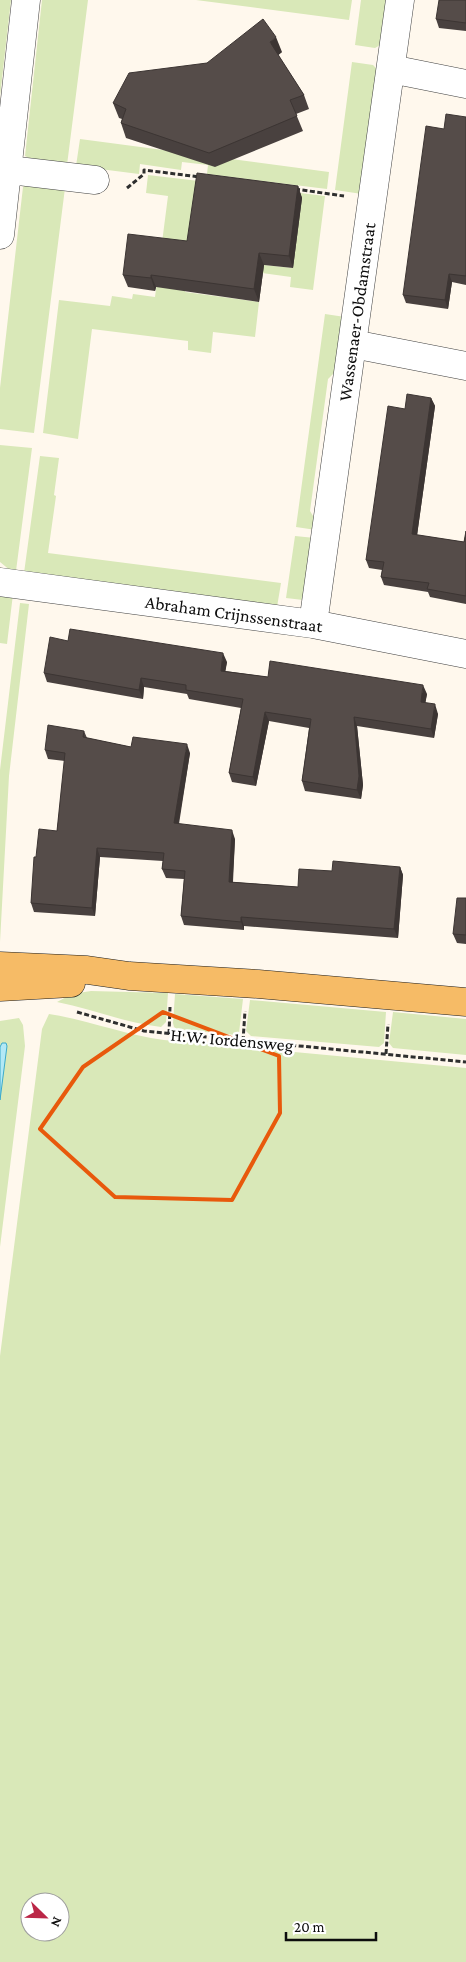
<svg xmlns="http://www.w3.org/2000/svg" width="466" height="1962" font-family="'Crimson Pro',serif">
  <style>
    .green { fill: #d9e8b8; fill-rule: evenodd }
    .water { fill: #b3e8f5; stroke: #3baacb }
    .lines { fill: none; stroke-linecap: round; stroke-linejoin: round }
    .minor-casing { stroke: #404040; stroke-width: 29 }
    .major-casing { stroke: #1e1e1e; stroke-width: 29 }
    .path { stroke: #2f2f2f; stroke-width: 3; stroke-dasharray: 5 2.5; stroke-linecap: butt }
    .minor { stroke: #fff; stroke-width: 28 }
    .major { stroke: #f6bb66; stroke-width: 28 }
    .wall { fill: #49413f }
    .shaded-wall { fill: #3c3533 }
    .building { fill: #554c49; stroke: #3c3533 }
    .marked { fill: none; stroke: #e8590c; stroke-width: 4; stroke-linejoin: round }
    .labels { text-anchor: middle; dominant-baseline: central; stroke-width: 5; stroke-linejoin: round; paint-order: stroke }
    .street-label { font-size: 18px; fill: #0d0d0d; stroke: #fff }
  </style>
  <rect width="100%" height="100%" fill="#fff8ed"/>
  <path class="green" d="M0 0H11L0 96Z
    M42 0H88L67 165 33 160 25 156Z
    M196 0H352L349 20Z
    M361 0H388L382 44 375 48 355 45Z
    M352 62 373 65 379 71 362 194 335 190Z
    M80 139 329 172 327 189 207 174 208 165 182 162 181 170 140 164 139 174 76 166Z
    M148 175 325 196 313 290 290 287 291 277 262 273 264 265 293 268 200 199 185 292 259 302 255 337 213 332 211 353 188 350V341L92 329 78 439 43 433 59 300 110 306 112 296 132 299 133 294 155 297 168 196 146 193Z
    M30 183 65 188 34 433 0 429V388L23 187Z
    M325 314 345 317 337 370 328 379 310 511 316 521V530L296 527Z
    M0 445 32 448 16 571H11L0 562Z
    M40 456 59 458 54 495 56 496 48 553 281 583 277 607 24 573Z
    M295 536 315 538 303 600 286 598Z
    M8 593 13 594 7 644 0 643V597Z
    M20 603 29 604 9 776 0 942V770Z
    M91 991 168 993 166 1022 161 1027C125 1023 93 1009 57 1002L72 994Z
    M175 994 243 999 239 1033 236 1035 177 1029 174 1027 173 1023Z
    M250 1000 386 1012 384 1043 379 1047 251 1036 246 1031Z
    M393 1012 466 1019V1055L393 1048 389 1043Z
    M49 1014C88 1020 125 1035 164 1040L466 1068V1962H0V1356L42 1029ZM30 1902H60V1932H30Z
    M19 1018 23 1025 25 1046 0 1247V1021Z"/>
  <path class="water" d="M2 1043H6L7 1046 0 1100V1047Z"/>
  <g class="lines">
    <g class="minor-casing">
      <path id="minor" d="M391 69 466 84
        M0 169 95 180
        M0 235 26 0
        M353 344 466 366
        M0 582 313 624 466 654
        M313 624 400 0"/>
    </g>
    <g class="major-casing">
      <path id="major" d="M0 966 87 970 129 976 258 984 466 1002
        M0 987 71 983"/>
    </g>
    <path class="path" d="M127 188 144 174V170L200 177
      M295 189 344 196
      M77 1012 144 1031 466 1062
      M169 1034 170 1007
      M243 1041 245 1011
      M386 1054 388 1024"/>
    <use href="#minor" class="minor"/>
    <use href="#major" class="major"/>
  </g>
  <path class="wall" d="M466 0V31L439 28 436 19Z
    M282 52 278 55 304 95 309 109 296 114 303 131 215 167 126 138 121 123 122 119 119 118 113 103 207 63Z
    M466 117V285L452 282 448 309 406 303 403 295 444 129Z
    M298 186 302 198 293 268 264 265 259 302 156 287 155 291 128 287 123 275 187 241Z
    M431 398 435 406 417 535 464 542 466 531V604L430 597 428 592 384 585 381 577 382 570 369 568 366 560 405 409Z
    M68 641 227 662 225 671 268 677 427 694 425 703 438 714 434 738 357 726 363 785 361 799 305 791 302 781 309 728 269 721 256 786 232 782 229 773 241 708 189 699 187 694 144 687 143 699 47 682 44 673Z
    M84 731 87 738 131 747 190 753 179 824 235 839 233 882 298 887 332 871 400 867 403 875 398 938 244 926V930L184 925 181 916 184 879 166 878 162 869 163 861 100 857 95 916 34 912 31 903 36 857 57 831 65 761 48 759 45 750Z
    M466 898V944L457 943 453 934Z"/>
  <path class="shaded-wall" d="M276 37 282 52 276 57 270 42Z
    M298 186 302 198 293 268 289 256Z
    M259 253 264 265 259 302 254 289Z
    M449 274 452 282 448 309 445 300Z
    M151 275 156 287 155 291 151 278Z
    M431 398 435 406 416 543 412 534Z
    M223 653 227 662 224 680 221 671Z
    M141 678 144 687 143 699 139 690Z
    M423 685 427 694 424 711 421 702Z
    M435 704 438 714 434 738 431 729Z
    M265 712 269 721 256 786 253 777Z
    M354 717 357 726 363 785 361 799 357 790Z
    M187 744 190 753 177 832 174 823Z
    M232 830 235 839 232 890 229 882Z
    M97 848 100 857 95 916 92 908Z
    M400 867 403 875 398 938 394 929Z
    M241 917 244 926V930L241 922Z"/>
  <path class="building" d="M439 0H466V23L436 19Z
    M263 19 276 37 270 42 304 95 290 100 297 116 209 153 121 123 126 109 113 103 129 73 207 63Z
    M446 114 466 117V276L449 274 445 300 403 295 426 126 444 129Z
    M197 173 298 186 289 256 259 253 254 289 151 275V278L123 275 128 234 187 241Z
    M407 394 431 398 412 534 464 542 466 531V596L427 589 429 583 381 577 384 562 366 560 388 406 405 409Z
    M70 629 223 653 221 671 268 677 270 661 423 685 421 702 435 704 431 729 354 717 359 776 357 790 302 781 311 719 265 712 253 777 229 773 243 699 186 690V685L141 678 139 690 44 673 50 637 68 641Z
    M48 725 84 731 83 737 131 747 133 737 187 744 174 823 232 830 229 882 298 887 299 869 332 871 333 861 400 867 394 929 241 917V922L181 916 185 871 162 869 164 853 97 848 92 908 31 903 34 857H36L39 829 57 831 65 753 45 750Z
    M457 898H466V935L453 934Z"/>
  <path class="marked" d="M163 1012 279 1056 280 1113 232 1200 115 1197 40 1129 83 1067Z"/>
  <g class="labels">
    <g class="street-label">
      <text transform="translate(357 312) rotate(-82)">Wassenaer-Obdamstraat</text>
      <text transform="translate(234 614) rotate(8)">Abraham Crijnssenstraat</text>
      <text transform="translate(232 1040) rotate(5)">H.W. Iordensweg</text>
    </g>
  </g>
  <g transform="translate(45 1917) rotate(113)"><circle r="24" fill="#ffffff" stroke="#9e9e9e"/>
  <path d="M0-4L9 19L0 12L-9 19Z" fill="#bb2747"/>
  <text y="-8" font-size="14" font-weight="bold" text-anchor="middle" fill="#0d0d0d">N</text>
  </g>
  <path d="M286 1932v8h90v-8" fill="none" stroke="#0d0d0d" stroke-width="2.5"/>
  <text x="294" y="1932" font-size="15" fill="#0d0d0d" stroke="#ffffff" stroke-width="4" paint-order="stroke">20 m</text>
</svg>
